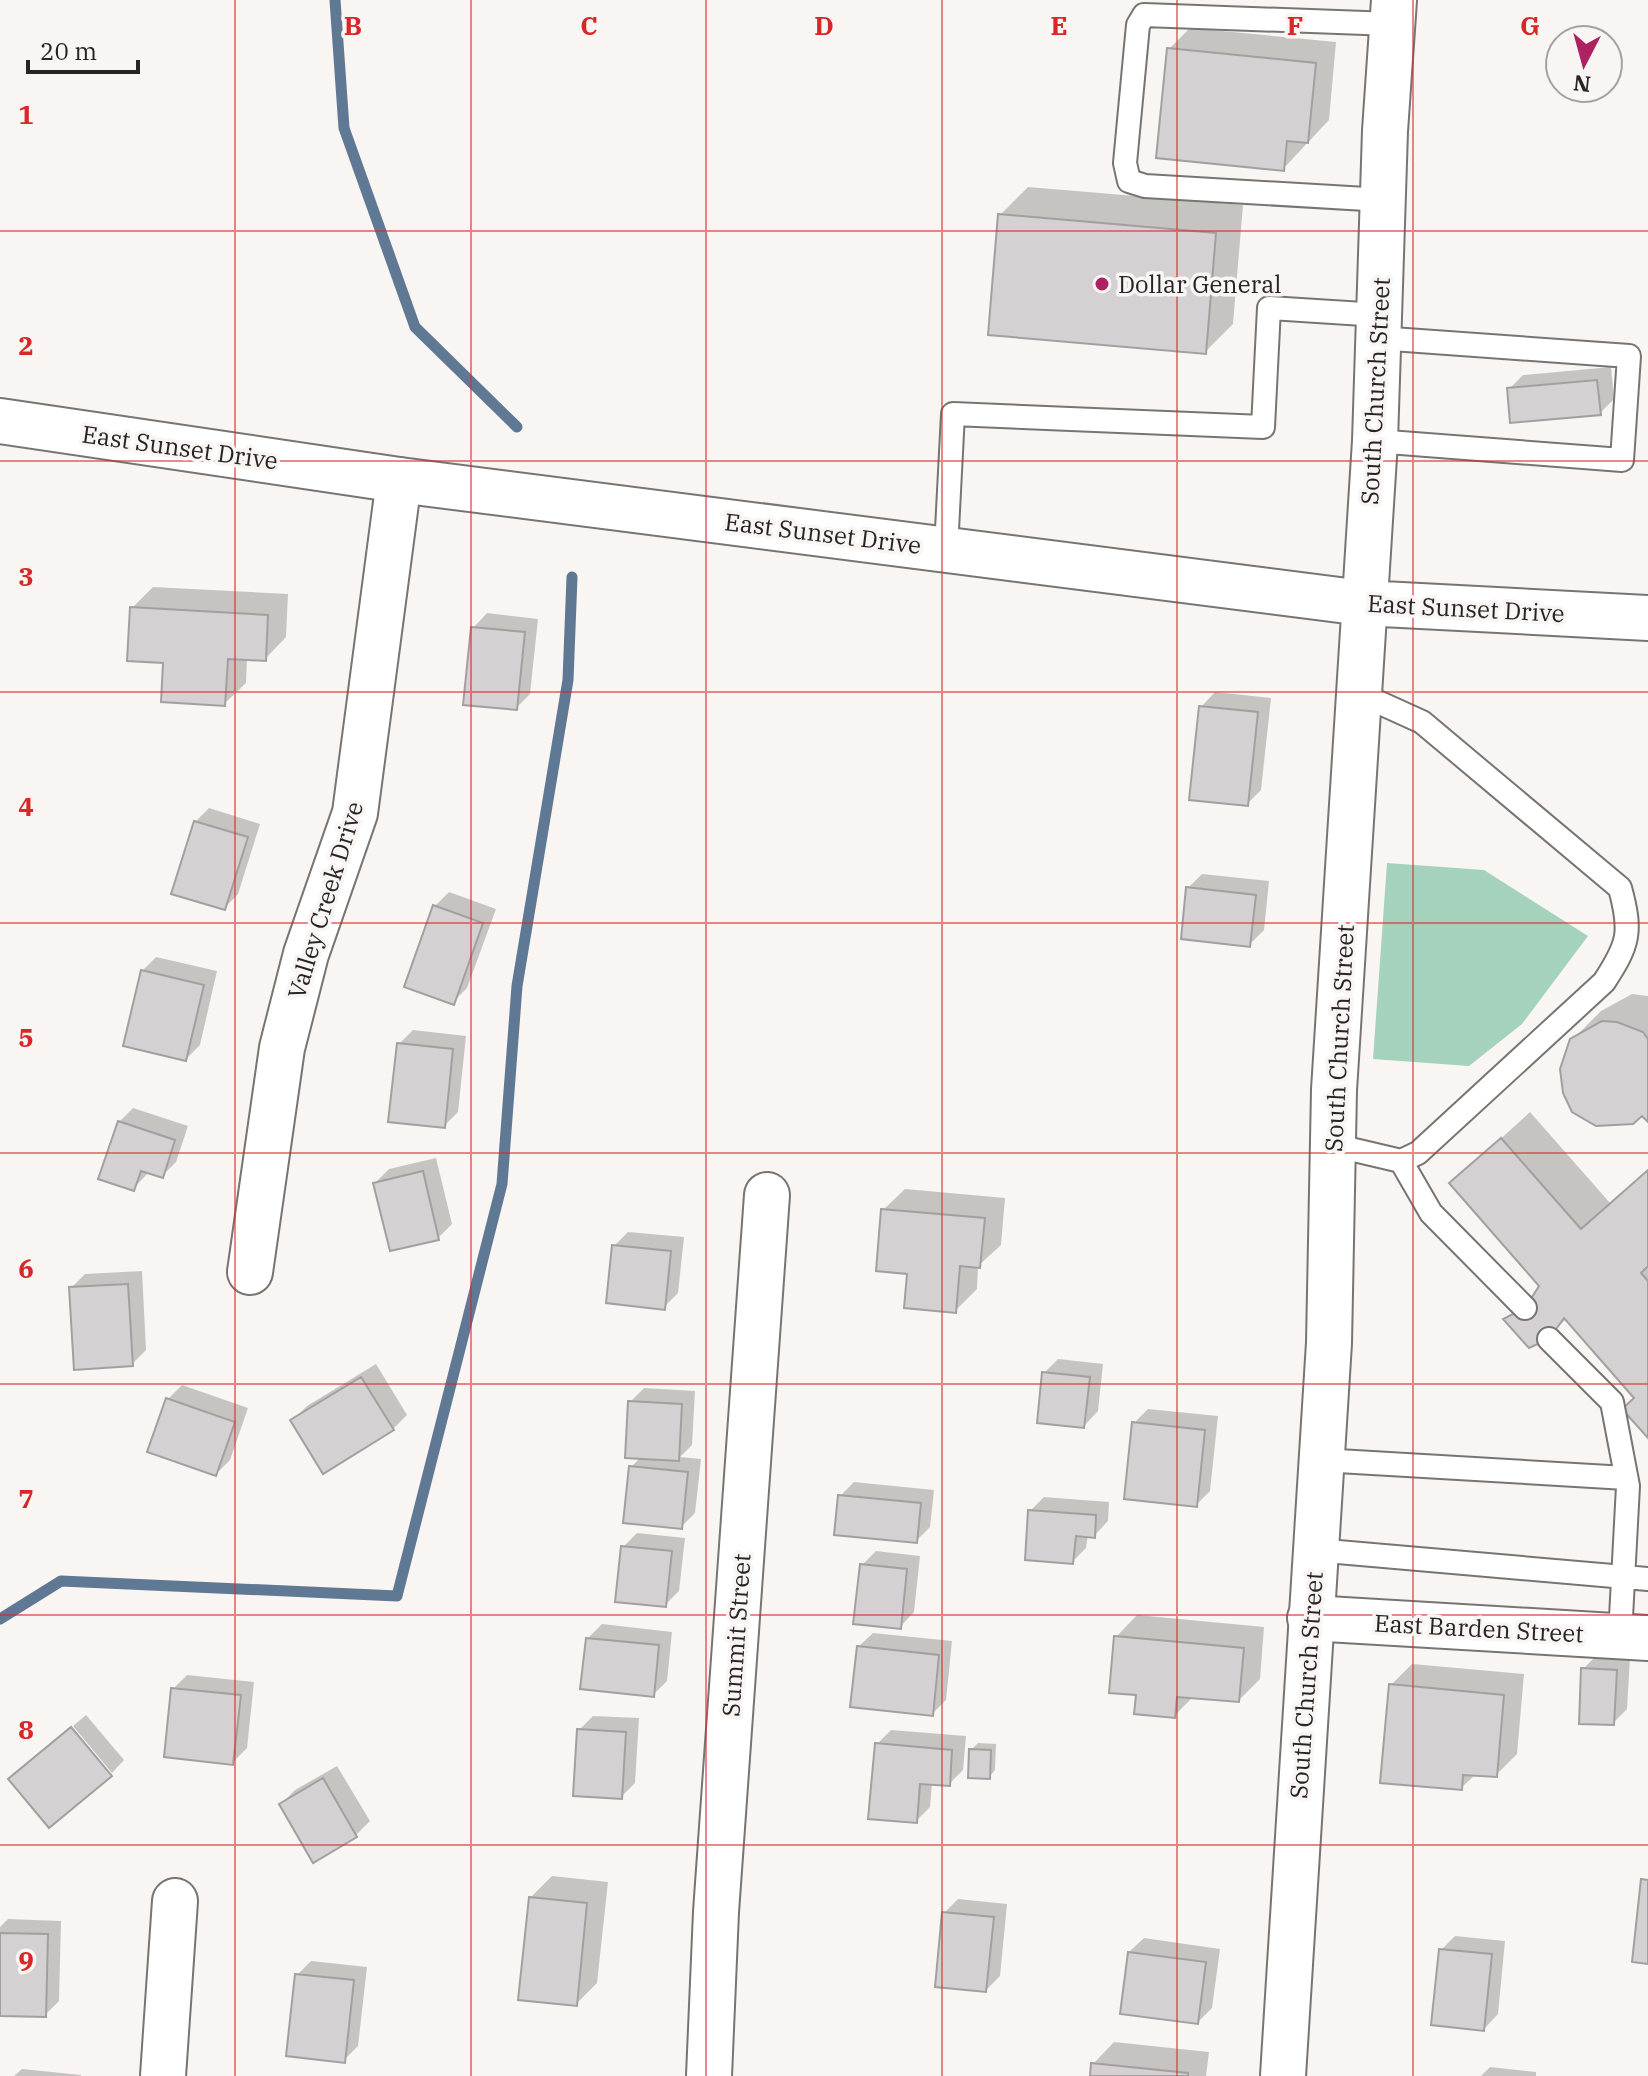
<svg xmlns="http://www.w3.org/2000/svg" width="1648" height="2076" font-family="'IBM Plex Serif',serif">
  <style>
    .green { fill: #a5d2bc }
    .shadow { fill: #0003 }
    .lines { fill: none; stroke-linecap: round; stroke-linejoin: round }
    .stream { stroke: #5f7893; stroke-width: 11 }
    .building { fill: #d5d1d3; stroke: #a29fa1; stroke-width: 2 }
    .lane-casing { stroke: #777572; stroke-width: 26 }
    .street-casing { stroke: #777572; stroke-width: 48 }
    .secondary-casing { stroke: #777572; stroke-width: 48 }
    .lane { stroke: #fff; stroke-width: 22 }
    .street { stroke: #fff; stroke-width: 44 }
    .secondary { stroke: #fff; stroke-width: 44 }
    .grid { fill: none; stroke: #d62828; stroke-width: 2; stroke-opacity: 0.55 }
    .poi-dot { fill: #ac2263; stroke: #f8f5f2; stroke-width: 3 }
    .labels { text-anchor: middle; dominant-baseline: central; stroke-width: 7; stroke-linejoin: round; paint-order: stroke }
    .poi-label { font-size: 24px; fill: #262524; stroke: #f8f5f2; text-anchor: start }
    .street-label { font-size: 24px; fill: #262524; stroke: #f8f5f2 }
    .grid-label { font-size: 26px; text-anchor: middle; font-weight: bold; fill: #d62828; stroke: #f8f5f2; stroke-width: 7; stroke-linejoin: round; paint-order: stroke }
  </style>
  <rect width="100%" height="100%" fill="#f8f5f2"/>
  <path class="green" d="M1387 863 1484 870 1588 936 1522 1024 1469 1066 1373 1059Z"/>
  <path class="shadow" d="M1190 28 1336 42 1329 120 1283 169 1169 49Z
    M1028 187 1243 205 1233 324 1205 352 1000 215Z
    M1611 367 1614 399 1600 413 1509 389 1523 375Z
    M153 587 288 594 286 637 265 659 247 658 246 683 224 704 165 662 132 608Z
    M487 613 538 619 530 694 516 708 473 628Z
    M1215 692 1271 698 1261 790 1247 804 1201 707Z
    M209 808 260 824 238 894 224 908 195 822Z
    M1202 874 1269 881 1264 930 1250 944 1188 888Z
    M449 892 496 909 467 988 453 1002 435 906Z
    M156 957 217 971 200 1045 186 1059 142 971Z
    M1632 994 1648 996V1119L1572 1040 1601 1011Z
    M413 1030 466 1036 458 1112 444 1126 399 1044Z
    M133 1108 188 1126 176 1162 162 1176 149 1172 133 1189 119 1122Z
    M1530 1112 1610 1203 1648 1169V1435L1637 1397 1567 1318 1548 1337 1506 1319 1542 1287 1452 1183Z
    M436 1158 452 1224 438 1238 375 1183 389 1169Z
    M905 1189 1005 1198 1001 1245 978 1266 977 1289 955 1311 909 1272 883 1210Z
    M628 1232 684 1237 678 1293 664 1307 614 1246Z
    M142 1271 146 1350 132 1364 71 1288 85 1274Z
    M1058 1359 1103 1364 1098 1411 1084 1426 1044 1373Z
    M376 1364 407 1415 393 1429 293 1420 307 1406Z
    M182 1385 248 1408 230 1460 216 1474 168 1399Z
    M644 1388 695 1391 692 1445 680 1457 701 1459 695 1513 681 1527 631 1467 641 1457 630 1402Z
    M1148 1409 1218 1416 1210 1491 1196 1505 1134 1423Z
    M854 1482 934 1490 930 1527 916 1541 840 1496Z
    M1044 1497 1109 1502 1108 1521 1094 1536 1088 1535 1086 1548 1072 1562 1030 1511Z
    M637 1533 685 1538 679 1591 665 1605 623 1547Z
    M876 1551 920 1556 914 1612 900 1627 862 1565Z
    M1137 1615 1264 1627 1260 1679 1239 1700 1194 1696 1174 1716 1138 1694 1116 1637Z
    M602 1624 672 1632 667 1681 653 1695 587 1639Z
    M873 1633 952 1641 946 1700 932 1714 858 1647Z
    M1597 1655 1630 1657 1627 1709 1613 1723 1583 1669Z
    M1412 1664 1524 1674 1517 1754 1496 1775 1476 1774 1461 1788 1391 1685Z
    M187 1675 254 1682 247 1748 233 1762 173 1689Z
    M86 1715 124 1760 112 1773 73 1726Z
    M593 1716 639 1718 635 1783 621 1797 579 1730Z
    M891 1730 966 1736 963 1770 949 1784 932 1783 930 1807 916 1821 877 1744Z
    M978 1743 996 1744 995 1770 989 1777 971 1750Z
    M337 1766 370 1821 356 1835 281 1804 295 1790Z
    M552 1876 608 1882 597 1983 576 2004 531 1897Z
    M958 1899 1007 1904 1000 1976 986 1990 944 1913Z
    M8 1919 61 1921 59 2001 45 2015 0 2014V1927Z
    M1455 1936 1505 1941 1498 2014 1484 2029 1441 1950Z
    M1144 1938 1220 1949 1212 2008 1198 2022 1129 1952Z
    M311 1961 367 1967 358 2046 344 2060 297 1975Z
    M1114 2042 1209 2052 1206 2076H1092L1093 2064Z
    M1490 2067 1536 2072V2076H1481Z
    M22 2069 81 2075V2076H14Z"/>
  <g class="lines">
    <path class="stream" d="M335 0 344 128 415 327 517 427
      M0 1619 61 1581 397 1596 502 1184 517 986 568 680 572 577"/>
  </g>
  <path class="building" d="M1167 48 1316 63 1308 143 1287 141 1284 171 1156 158Z
    M998 214 1216 233 1206 354 988 335Z
    M1597 380 1601 415 1510 423 1507 388Z
    M130 607 268 615 266 661 228 659 225 706 161 702 163 663 127 661Z
    M471 627 525 632 517 710 463 705Z
    M1199 706 1258 712 1248 806 1189 800Z
    M194 821 248 837 225 910 171 894Z
    M1186 887 1256 895 1250 947 1181 939Z
    M433 905 483 923 454 1005 404 987Z
    M141 970 204 985 186 1061 123 1046Z
    M1602 1021 1617 1022 1643 1032 1648 1039V1122L1642 1116 1633 1124 1596 1126 1572 1112 1563 1093 1560 1069 1570 1039Z
    M397 1043 453 1049 445 1128 388 1122Z
    M118 1121 175 1140 163 1178 141 1171 134 1191 98 1179Z
    M1501 1138 1581 1229 1648 1170V1266L1641 1273 1648 1281V1438L1622 1409 1634 1398 1564 1318 1549 1339 1529 1348 1503 1319 1525 1308 1539 1286 1449 1183Z
    M423 1171 439 1240 390 1251 373 1183Z
    M881 1209 985 1218 980 1268 960 1266 956 1313 904 1308 907 1274 876 1271Z
    M612 1245 671 1251 665 1310 606 1303Z
    M128 1284 133 1366 74 1370 69 1287Z
    M1042 1372 1090 1377 1084 1428 1037 1423Z
    M361 1377 394 1430 323 1474 290 1420Z
    M166 1398 235 1422 216 1476 147 1452Z
    M628 1401 682 1404 679 1461 625 1458Z
    M1132 1422 1205 1430 1197 1507 1124 1499Z
    M629 1466 688 1472 682 1529 623 1523Z
    M838 1495 921 1503 917 1543 834 1535Z
    M1028 1510 1096 1515 1095 1538 1076 1536 1073 1564 1025 1560Z
    M621 1546 672 1551 666 1607 615 1602Z
    M860 1564 907 1569 901 1629 853 1624Z
    M1114 1636 1244 1648 1239 1702 1177 1697 1175 1718 1134 1714 1136 1695 1109 1693Z
    M586 1638 659 1645 654 1697 580 1689Z
    M857 1646 939 1655 933 1716 850 1707Z
    M1581 1668 1617 1670 1614 1725 1579 1724Z
    M1389 1684 1504 1695 1497 1777 1463 1775 1462 1790 1380 1783Z
    M171 1688 241 1695 233 1765 164 1757Z
    M71 1727 112 1776 49 1828 8 1779Z
    M577 1729 626 1732 622 1799 573 1796Z
    M875 1743 952 1750 950 1786 920 1784 917 1823 868 1819Z
    M969 1749 991 1750 990 1779 968 1778Z
    M323 1778 357 1837 313 1863 279 1804Z
    M1641 1879 1648 1880V1964L1632 1962Z
    M529 1897 587 1903 577 2006 518 2000Z
    M942 1912 994 1917 986 1992 935 1987Z
    M0 1933 48 1934 46 2017 0 2016Z
    M1439 1949 1492 1954 1484 2031 1431 2025Z
    M1128 1952 1206 1962 1198 2024 1120 2014Z
    M295 1974 354 1980 345 2063 286 2056Z
    M1091 2063 1188 2073V2076H1090Z"/>
  <g class="lines">
    <g class="lane-casing">
      <path id="lane" d="M1383 200 1145 186 1129 181 1125 163 1138 25 1144 15 1392 24
        M1375 441 1622 460 1629 356 1378 338
        M946 549 953 414 1263 427 1269 308 1379 315
        M1333 1145 1401 1161 1418 1153 1604 982C1629 944 1632 932 1620 888L1422 722 1358 693
        M1401 1161 1431 1213 1525 1308
        M1549 1339 1612 1402 1628 1486 1620 1636
        M1321 1460 1626 1478
        M1315 1550 1648 1579"/>
    </g>
    <g class="street-casing">
      <path id="street" d="M250 1272 282 1048 306 954 355 813 399 480
        M1310 1618 1648 1638
        M163 2076 175 1901
        M709 2076 716 1912 767 1195"/>
    </g>
    <g class="secondary-casing">
      <path id="secondary" d="M0 421 399 480 1363 603 1648 618
        M1283 2076 1329 1343 1334 1090 1375 441 1385 131 1394 0"/>
    </g>
    <use href="#lane" class="lane"/>
    <use href="#street" class="street"/>
    <use href="#secondary" class="secondary"/>
  </g>
  <path class="grid" d="M235 0V2076M471 0V2076M706 0V2076M942 0V2076M1177 0V2076M1413 0V2076M0 231H1648M0 461H1648M0 692H1648M0 923H1648M0 1153H1648M0 1384H1648M0 1615H1648M0 1845H1648"/>
  <circle class="poi-dot" cx="1102" cy="284" r="8"/>
  <g class="labels">
    <g class="poi-label">
      <text x="1118" y="284">Dollar General</text>
    </g>
    <g class="street-label">
      <text transform="translate(1375 391) rotate(-87)">South Church Street</text>
      <text transform="translate(180 447) rotate(8)">East Sunset Drive</text>
      <text transform="translate(823 533) rotate(7)">East Sunset Drive</text>
      <text transform="translate(1466 608) rotate(3)">East Sunset Drive</text>
      <text transform="translate(325 900) rotate(-73)">Valley Creek Drive</text>
      <text transform="translate(1339 1038) rotate(-87)">South Church Street</text>
      <text transform="translate(1479 1628) rotate(3)">East Barden Street</text>
      <text transform="translate(736 1635) rotate(-86)">Summit Street</text>
      <text transform="translate(1306 1685) rotate(-86)">South Church Street</text>
    </g>
  </g>
  <g class="grid-label">
    <text x="353" y="35">B</text>
    <text x="589" y="35">C</text>
    <text x="824" y="35">D</text>
    <text x="1059" y="35">E</text>
    <text x="1295" y="35">F</text>
    <text x="1530" y="35">G</text>
    <text x="26" y="124">1</text>
    <text x="26" y="355">2</text>
    <text x="26" y="586">3</text>
    <text x="26" y="816">4</text>
    <text x="26" y="1047">5</text>
    <text x="26" y="1278">6</text>
    <text x="26" y="1508">7</text>
    <text x="26" y="1739">8</text>
    <text x="26" y="1970">9</text>
  </g>
  <g transform="translate(1584 64) rotate(186)"><circle r="38" fill="#f8f5f2" stroke="#a4a2a0" stroke-width="2"/>
  <path d="M0-6L14 30L0 20L-14 30Z" fill="#ac2263"/>
  <text y="-12" font-size="22" font-weight="bold" text-anchor="middle" fill="#262524">N</text>
  </g>
  <path d="M28 60v12h110v-12" fill="none" stroke="#262524" stroke-width="4"/>
  <text x="40" y="60" font-size="24" fill="#262524" stroke="#f8f5f2" stroke-width="6" paint-order="stroke">20 m</text>
</svg>
